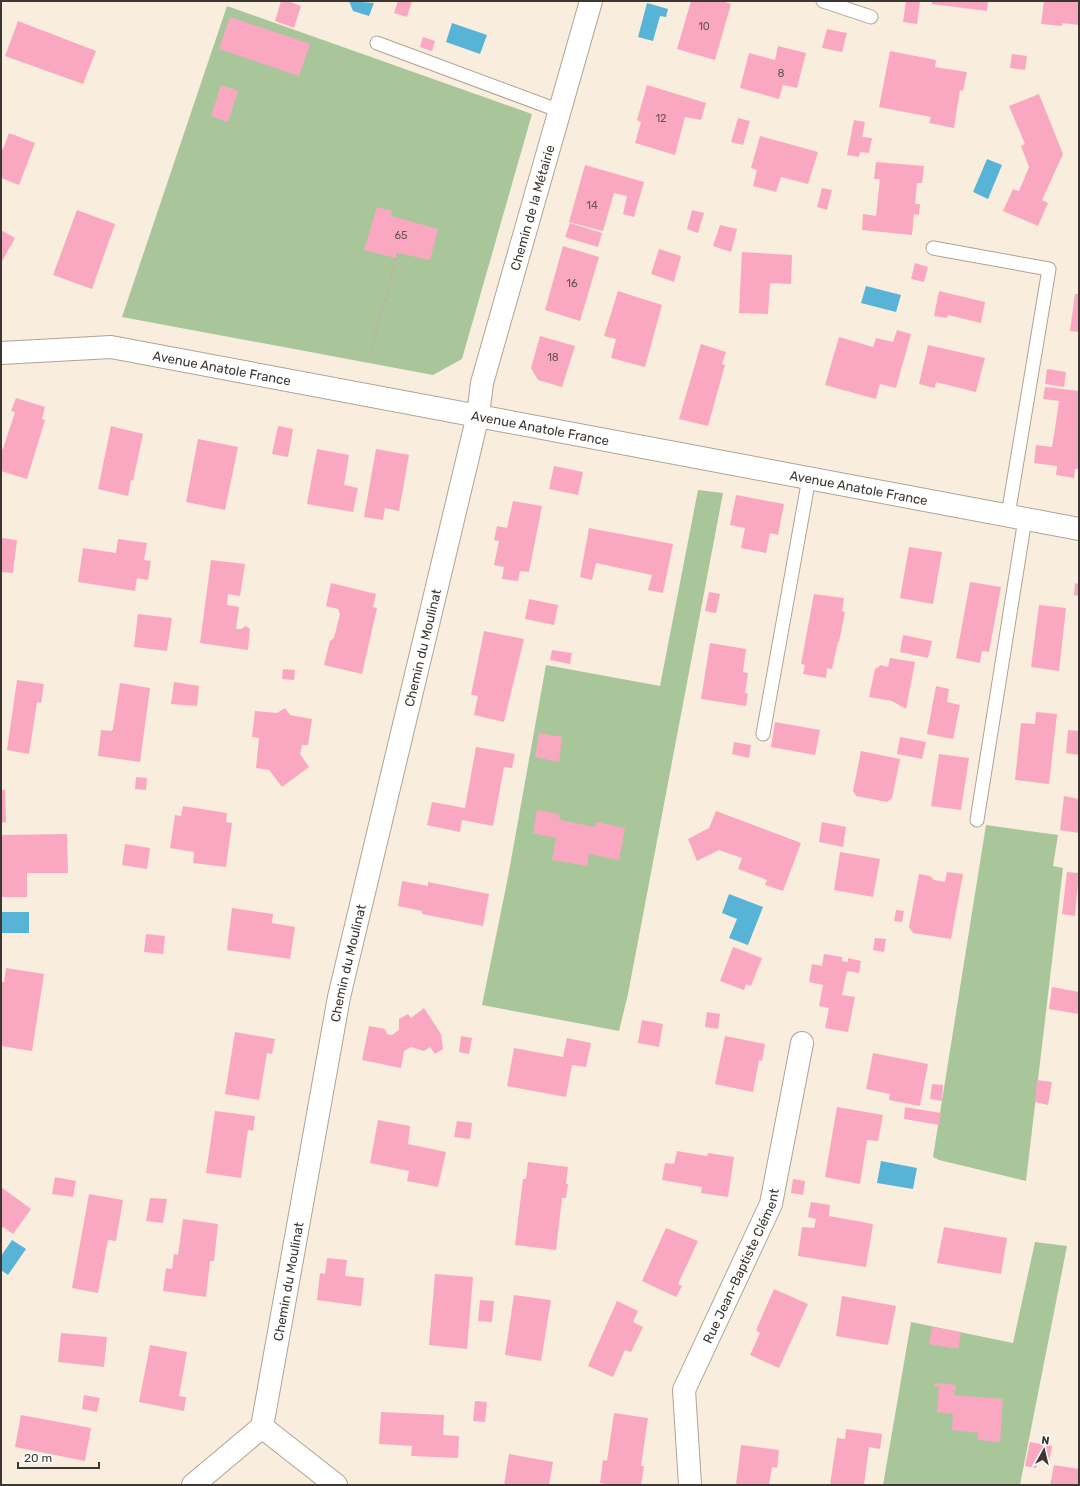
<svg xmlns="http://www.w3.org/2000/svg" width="1080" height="1486" font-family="Rubik,sans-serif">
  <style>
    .green { fill: #a9c69b }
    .water { fill: #57b4d6 }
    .building { fill: #faa8c2 }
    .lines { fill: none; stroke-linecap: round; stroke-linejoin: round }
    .service-casing { stroke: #aea395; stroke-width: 15 }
    .minor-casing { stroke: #aea395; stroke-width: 24 }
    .tertiary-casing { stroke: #aea395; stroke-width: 24 }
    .path { stroke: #bbb1a5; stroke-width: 2.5; stroke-dasharray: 3 3; stroke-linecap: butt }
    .service { stroke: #fff; stroke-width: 13 }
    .minor { stroke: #fff; stroke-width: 22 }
    .tertiary { stroke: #fff; stroke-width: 22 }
    .labels { text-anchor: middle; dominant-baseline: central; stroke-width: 3; stroke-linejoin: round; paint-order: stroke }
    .number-label { font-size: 11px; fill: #6c5356 }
    .street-label { font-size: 13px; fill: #3c3732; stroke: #fff }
  </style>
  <rect width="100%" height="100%" fill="#f9edde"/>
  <path class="green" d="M227 6 532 114 462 359 433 375 122 317Z
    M698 490 723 493 628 994 619 1031 482 1005 508 877 546 665 660 686Z
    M986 825 1058 835 1053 866 1063 868 1026 1181 939 1160 933 1157Z
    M1035 1242 1067 1246 1020 1485H883L911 1322 1013 1343Z"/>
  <path class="water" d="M349 1 374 3 369 16 353 11Z
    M647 3 668 9 666 17 660 16 653 41 638 37Z
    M452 23 487 35 480 54 446 42Z
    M987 159 1002 165 988 199 973 192Z
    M866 286 901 295 896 312 861 303Z
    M729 894 763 907 748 945 729 938 737 919 722 913Z
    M1 912H29V933H1Z
    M881 1161 917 1168 913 1189 877 1183Z
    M12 1240 26 1249 8 1275 1 1270V1256Z"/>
  <path class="building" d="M281 1H288L301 6 294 28 275 21Z
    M398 1H412L407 17 394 13Z
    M691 1H722L731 4 715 60 677 49Z
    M906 1 920 2 917 24 903 22Z
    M932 1H988L987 11 932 4Z
    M1044 1H1079V25L1062 23V26L1041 24Z
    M230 17 310 44 299 76 219 49Z
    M18 21 96 51 83 84 5 56Z
    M827 29 847 33 842 52 822 48Z
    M423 37 435 41 432 51 420 47Z
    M778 46 806 53 797 88 783 85 779 99 740 88 749 53 775 60Z
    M890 51 936 60 935 67 967 72 963 91 960 90 954 128 929 123 931 117 879 107Z
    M1012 54 1027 56 1025 70 1010 68Z
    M221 85 238 91 228 122 211 116Z
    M647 85 706 103 701 120 685 117 675 155 635 143 641 122 637 120Z
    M1039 94 1063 154 1042 200 1048 203 1038 226 1003 211 1013 189 1019 191 1029 167 1021 146 1025 144 1009 106Z
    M738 118 750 121 743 145 731 142Z
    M854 120 865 122 862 137 872 138 869 153 860 152 859 157 847 155Z
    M9 133 35 143 19 185 1 178V148L3 149Z
    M760 136 818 152 808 184 781 177 776 192 753 186 757 170 751 168Z
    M876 162 924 166 922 183H917L915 204H920L919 215 914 214 912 235 862 230 863 214 876 216 880 179H874Z
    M585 165 644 182 634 217 623 214 627 196 614 193 603 231 569 222Z
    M822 188 832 190 827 210 817 207Z
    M377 207 392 211 391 216 438 229 430 260 398 253 396 258 364 250Z
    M77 210 115 224 92 289 53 275Z
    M692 210 704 213 698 233 687 229Z
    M570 223 602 233 598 247 565 237Z
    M720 225 737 229 731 252 713 246Z
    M1 230 15 238 1 263Z
    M563 246 599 257 580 321 545 310Z
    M659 249 681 256 674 282 651 274Z
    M742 252 792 255 791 284 770 283 768 314 739 313Z
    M915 263 928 267 924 282 911 279Z
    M618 291 662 305 645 367 611 358 616 339 604 336Z
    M939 291 985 302 981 323 948 315 947 318 934 316Z
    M1075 294H1079V332L1070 331Z
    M897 330 911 334 896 388 880 384 876 399 825 385 839 337 873 347 876 338 893 342Z
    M540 336 575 346 562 387 538 380 531 368Z
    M701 344 726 352 722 364 725 365 708 426 679 419Z
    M928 345 985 358 976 392 936 382 935 388 919 384Z
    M1047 369 1066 372 1064 387 1045 384Z
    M1045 387 1079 391V465L1078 469H1075L1074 478 1056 475 1057 466 1034 463 1036 445 1052 447 1054 435 1059 401 1043 399Z
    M16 398 45 407 42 419 45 420 27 479 1 471V448L3 449 15 412 11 411Z
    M111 426 143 434 133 481 131 480 128 496 98 489Z
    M278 426 293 429 288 457 272 454Z
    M198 439 238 447 225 510 186 502Z
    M317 449 349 455 344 485 358 488 353 512 307 504Z
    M376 449 409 455 399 511 385 508 383 520 364 517Z
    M554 466 583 472 578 495 549 489Z
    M736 495 784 504 778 535 770 533 766 553 741 548 745 528 730 525Z
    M513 501 542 506 529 572 520 571 518 581 502 579 504 567 494 565 499 541 494 540 497 526 507 528Z
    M589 528 673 544 663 593 648 590 652 575 596 563 592 580 580 577Z
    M1 538 17 540 13 573 1 572Z
    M118 539 147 543 144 560 151 561 148 580 137 578 135 591 78 582 83 548 116 553Z
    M909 547 942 552 933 604 900 598Z
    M211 560 245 564 240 596 228 594 227 605 239 607 236 629H241L246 626 250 629 248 650 200 643Z
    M970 582 1001 587 989 652 982 651 980 663 956 658Z
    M331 583 376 594 373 607 377 608 362 674 324 665 330 641 334 638 340 614 338 609 326 606Z
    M1075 583 1079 584V596L1074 595Z
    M709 592 720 594 716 613 705 611Z
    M814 594 844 598 842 611 845 612 839 642H838L832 669 827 668 826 678 803 674 805 665 801 664Z
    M529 599 558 605 554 625 525 619Z
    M1039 605 1066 608 1059 671 1031 667Z
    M138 614 172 618 167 651 134 647Z
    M484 631 524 639 504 722 474 715 478 696 471 695Z
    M903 635 932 641 928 658 900 652Z
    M710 643 746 649 743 672 748 673 745 693 748 694 746 706 701 699Z
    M552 650 572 653 570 664 550 660Z
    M890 658 915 662 906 709 892 701 869 697 875 669 881 665 888 667Z
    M283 669 295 670 294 680 282 679Z
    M17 680 44 684 41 703 37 702 29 754 7 750Z
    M174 682 199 686 197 706 171 704Z
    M120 683 150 688 140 762 98 756 101 730 111 731 113 729Z
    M936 686 949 689 947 702 960 705 953 739 927 734Z
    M285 708 290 715 312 719 308 745H302L300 754 309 767 282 787 269 770 256 768 259 738 252 737 255 711 277 713Z
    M1036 712 1057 714 1049 784 1015 780 1021 723 1035 724Z
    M775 722 820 730 815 755 771 747Z
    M1068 730 1079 731V755L1066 753Z
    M539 733 562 737 559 762 535 757Z
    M900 737 926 742 922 759 897 754Z
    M734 742 751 745 749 758 732 754Z
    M476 747 515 754 512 768 504 767 493 826 462 820 460 832 427 825 432 802 465 808Z
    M861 751 900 759 892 798 887 802 856 796 853 791Z
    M939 754 969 758 961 810 931 806Z
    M136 777 147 778 146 790 135 789Z
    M1 790H5L6 822 1 823Z
    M1064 796 1079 799V833L1060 830Z
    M183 806 227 813 226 822 232 823 226 867 193 863 194 852 170 848 175 815 181 816Z
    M537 810 559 814 560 820 595 827 596 822 625 828 619 860 589 854 587 866 552 860 556 838 533 833Z
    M716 811 801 843 783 891 765 885 767 880 738 869 742 858 719 850 697 861 688 839 709 828Z
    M822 822 846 827 843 847 819 842Z
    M67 834 68 873H27V897H1V835Z
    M125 844 150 848 147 869 122 865Z
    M840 852 880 859 873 897 834 890Z
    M947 872 963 874 951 939 913 933 909 927 919 874 930 876 934 880 945 882Z
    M1067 872 1079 873 1075 916 1062 914Z
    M402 881 428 886V882L489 894 483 926 422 914V911L398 906Z
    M232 908 273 914 272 923 295 927 290 959 227 950Z
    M896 910 904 911 902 922 894 921Z
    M146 934 165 936 163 954 144 952Z
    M875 938 886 939 884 952 873 950Z
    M733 947 762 958 751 986 746 984 744 990 720 981Z
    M824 954 842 957V961L848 962V958L861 961 859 973 847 971 842 995 855 997 848 1032 825 1028 829 1008 819 1006 823 985 809 982 812 964 822 966Z
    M6 968 44 974 32 1051 1 1046V982H4Z
    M1052 987 1079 992V1014L1049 1009Z
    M424 1008 441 1034 443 1049 435 1054 430 1047 424 1051 411 1047 404 1051 401 1068 362 1060 369 1026 385 1029 387 1034 392 1035 399 1030V1019L408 1014 411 1018Z
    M707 1012 720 1014 718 1029 705 1027Z
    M642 1020 663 1024 659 1047 638 1043Z
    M235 1032 275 1039 272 1054 267 1053 259 1100 225 1094Z
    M461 1036 472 1038 469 1054 459 1052Z
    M725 1036 765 1044 762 1061 759 1060 753 1092 715 1084Z
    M567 1038 591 1043 586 1067 572 1065 566 1097 507 1086 514 1048 563 1057Z
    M873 1053 928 1064 920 1106 889 1100 890 1094 866 1089Z
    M1037 1080 1052 1082 1048 1105 1035 1102Z
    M932 1084 943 1085 942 1101 930 1099Z
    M837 1107 883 1115 878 1141 867 1140 860 1184 825 1177Z
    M905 1107 941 1113 939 1125 904 1119Z
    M215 1111 255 1116 253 1131 248 1130 241 1178 206 1173Z
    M378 1120 410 1126 408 1144 446 1152 438 1187 407 1181 409 1171 370 1163Z
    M457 1121 472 1123 470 1139 454 1137Z
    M677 1151 707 1156 708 1153 734 1157 728 1197 701 1193 702 1187 662 1180 665 1163 674 1164Z
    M528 1162 568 1167 566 1184H568L566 1198H562L556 1250 515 1245 523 1179H526Z
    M55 1177 76 1181 73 1197 52 1194Z
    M793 1179 805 1181 803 1195 791 1193Z
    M1 1187 31 1209 13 1234 3 1227 1 1229Z
    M89 1194 123 1200 116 1241 108 1240 98 1293 72 1288Z
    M150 1198 167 1199 163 1223 146 1221Z
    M811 1202 830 1205 829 1216 873 1224 866 1267 798 1256 802 1227 814 1228 816 1219 808 1217Z
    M183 1219 218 1224 214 1261H210L206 1297 163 1291 166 1268 172 1269 174 1254 178 1255Z
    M944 1227 1007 1238 1001 1274 937 1263Z
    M666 1228 698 1241 678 1284 682 1286 676 1297 642 1281Z
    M327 1258 347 1260 345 1276 364 1278 361 1306 317 1300 320 1273 325 1274Z
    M435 1274 473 1277 467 1349 429 1345Z
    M774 1289 808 1304 779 1368 750 1355 760 1333 756 1330Z
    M514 1295 551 1300 541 1361 505 1355Z
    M842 1296 896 1306 888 1345 836 1336Z
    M480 1300 494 1301 492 1322 478 1321Z
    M617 1301 638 1311 633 1322 643 1327 631 1352 625 1350 613 1377 588 1366Z
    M932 1327 961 1332 958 1349 929 1344Z
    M61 1333 107 1337 104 1367 58 1362Z
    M150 1345 187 1352 179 1396 186 1397 184 1411 139 1402Z
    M935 1383 956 1385 954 1395 1003 1399 1000 1442 978 1440V1433L952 1430 953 1414 937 1412 939 1387 934 1386Z
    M84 1395 100 1398 97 1412 82 1409Z
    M475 1401 487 1402 485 1422 473 1421Z
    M381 1412 444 1415 443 1435 459 1436 458 1458 411 1456 412 1446 379 1444Z
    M614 1413 648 1418 641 1466H644L641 1485H615L600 1483 603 1460 607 1461Z
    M21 1415 91 1428 85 1461 15 1447Z
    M846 1429 882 1434 880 1449 869 1447 864 1485H830L837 1438 845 1439Z
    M1030 1442 1052 1446 1049 1462 1038 1460 1036 1468 1025 1466Z
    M741 1445 779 1450 777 1468 772 1467 769 1485H736Z
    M509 1454 553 1462 549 1485H504Z
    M1054 1465 1079 1469V1485H1050Z"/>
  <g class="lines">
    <g class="service-casing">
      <path id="service" d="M823 1 871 17
        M377 43 560 111
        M933 248 1049 269 1008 515
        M763 734 809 478
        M977 820 1025 519"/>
    </g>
    <g class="minor-casing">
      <g id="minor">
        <path d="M262 1427 336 1485"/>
        <path id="s1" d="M193 1485 262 1427 339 997 478 415 482 383 591 1"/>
        <path id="s2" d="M690 1485 684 1390 771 1204 802 1043"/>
      </g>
    </g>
    <g class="tertiary-casing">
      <g id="tertiary">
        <path id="s3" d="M1 353 111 347 1079 529"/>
      </g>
    </g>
    <path class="path" d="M370 354 398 253"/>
    <use href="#service" class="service"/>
    <use href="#minor" class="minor"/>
    <use href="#tertiary" class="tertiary"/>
  </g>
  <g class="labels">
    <g class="number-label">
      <text x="704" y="26">10</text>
      <text x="781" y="73">8</text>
      <text x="661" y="118">12</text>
      <text x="592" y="205">14</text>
      <text x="401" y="235">65</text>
      <text x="572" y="283">16</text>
      <text x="553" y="357">18</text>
    </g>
    <g class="street-label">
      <text stroke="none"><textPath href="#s1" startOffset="1340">Chemin de la Métairie</textPath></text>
      <text stroke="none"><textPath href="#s3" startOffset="223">Avenue Anatole France</textPath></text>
      <text stroke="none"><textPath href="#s3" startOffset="547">Avenue Anatole France</textPath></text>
      <text stroke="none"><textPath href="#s3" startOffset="871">Avenue Anatole France</textPath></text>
      <text stroke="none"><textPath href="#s1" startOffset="886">Chemin du Moulinat</textPath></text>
      <text stroke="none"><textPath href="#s1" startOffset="562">Chemin du Moulinat</textPath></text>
      <text stroke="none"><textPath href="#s2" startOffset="232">Rue Jean-Baptiste Clément</textPath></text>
      <text stroke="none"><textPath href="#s1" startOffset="238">Chemin du Moulinat</textPath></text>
    </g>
  </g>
  <rect width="1080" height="1486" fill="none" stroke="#3c3732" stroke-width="4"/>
  <g transform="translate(1044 1450) rotate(8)" stroke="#ffffff" stroke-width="3" paint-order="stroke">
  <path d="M0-3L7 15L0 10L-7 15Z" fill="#3c3732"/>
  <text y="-6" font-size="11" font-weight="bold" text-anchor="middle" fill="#3c3732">N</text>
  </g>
  <path d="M18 1462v6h81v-6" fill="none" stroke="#3c3732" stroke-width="2"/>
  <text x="24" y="1462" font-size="12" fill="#3c3732" stroke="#ffffff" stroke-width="3" paint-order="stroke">20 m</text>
</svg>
